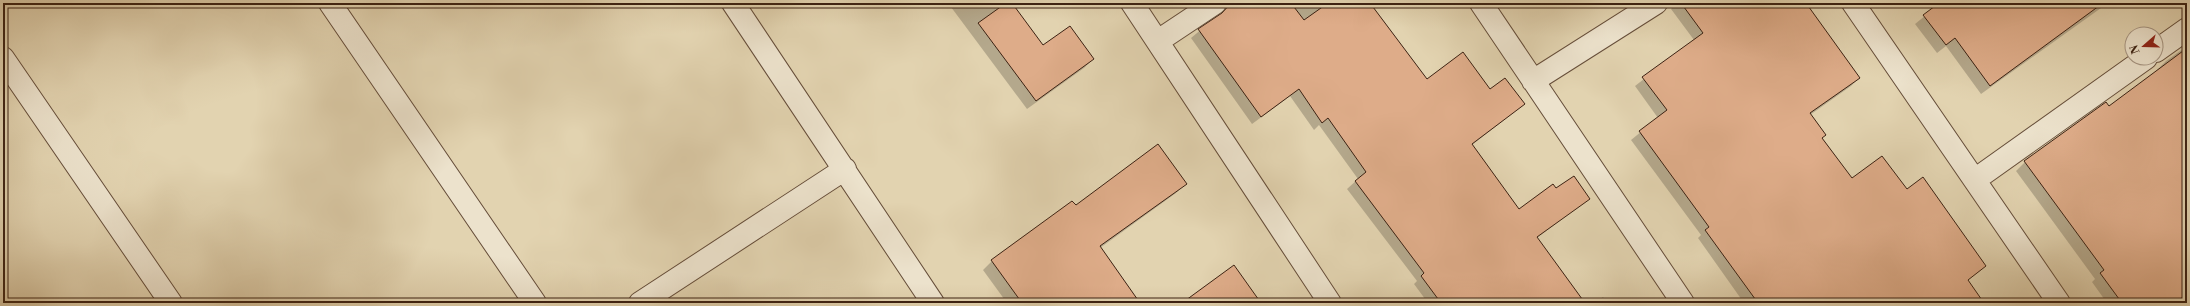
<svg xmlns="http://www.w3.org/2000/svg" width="2190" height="306" font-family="'Libre Bodoni',serif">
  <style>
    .shadow { fill: #0003 }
    .building { fill: #deac89; stroke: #3c2213 }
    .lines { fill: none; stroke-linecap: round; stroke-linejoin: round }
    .minor-casing { stroke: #664e3a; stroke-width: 24 }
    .minor { stroke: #ece2cc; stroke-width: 22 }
  </style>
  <rect width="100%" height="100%" fill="#e2d3b0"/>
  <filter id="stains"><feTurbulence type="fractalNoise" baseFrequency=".005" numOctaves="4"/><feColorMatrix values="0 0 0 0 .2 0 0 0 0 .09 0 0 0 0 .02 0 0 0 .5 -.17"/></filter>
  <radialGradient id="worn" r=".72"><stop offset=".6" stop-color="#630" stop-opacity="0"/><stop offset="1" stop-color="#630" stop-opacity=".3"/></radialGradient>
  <path class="shadow" d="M948 3H1011L1043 47 1093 59 1084 68 1027 109Z
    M1233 3H1370L1426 80 1490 90 1524 104 1472 145 1518 211 1556 190 1588 199 1537 238 1584 303H1428L1414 284 1417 281 1347 189 1358 179 1319 125 1314 130 1290 96 1252 124 1191 38Z
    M1677 3H1805L1859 78 1851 86 1810 115 1822 138 1851 179 1906 190 1985 266 1967 281 1983 303H1744L1698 238 1701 235 1631 140 1658 118 1635 86 1694 40 1671 9Z
    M1941 3H2108L1981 94 1946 46 1937 53 1915 24Z
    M2187 46V296L2177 303H2107L2092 282 2095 279 2016 171 2025 162 2108 107 2158 71 2157 70 2166 61Z
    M1185 184 1176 193 1100 248 1139 303H1007L983 270 992 261 1075 206Z
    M1603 297 1607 303H1595Z"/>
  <path class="building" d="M1006 3H1012L1043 45 1070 26 1094 59 1036 101 978 23Z
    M1231 3H1291L1304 20 1328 3H1370L1427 79 1463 52 1490 89 1505 78 1525 104 1472 144 1519 209 1553 184 1556 188 1574 176 1590 199 1537 237 1585 303H1441L1421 276 1424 273 1355 181 1366 172 1328 118 1322 123 1299 89 1261 117 1198 29 1222 13Z
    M1681 3H1806L1860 78 1810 113 1826 135 1822 138 1852 178 1882 156 1907 189 1923 177 1986 266 1968 280 1984 303H1758L1705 230 1709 227 1639 131 1667 110 1642 77 1703 33Z
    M1939 3H2103L1990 86 1955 38 1946 45 1923 15Z
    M2187 48V294L2175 303H2122L2100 273 2104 270 2024 161 2106 102 2109 106Z
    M1158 144 1187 184 1100 246 1140 303H1022L991 260 1072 201 1076 205Z
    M1234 265 1261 303H1182Z"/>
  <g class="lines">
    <g class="minor-casing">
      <path id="minor" d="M330 3 535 303
        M733 3 933 303
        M1132 3 1330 303
        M1481 3 1683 303
        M1853 3 2059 303
        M1158 41 1215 3
        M2156 51 2187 29
        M3 58 171 303
        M1533 81 1656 3
        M1976 179 2146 58
        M640 303 845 169"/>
    </g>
    <use href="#minor" class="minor"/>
  </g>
  <rect width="2190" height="306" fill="none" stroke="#e2d3b0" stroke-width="16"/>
  <rect x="4" y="4" width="2182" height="298" fill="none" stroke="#3c2213" stroke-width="2"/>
  <rect x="8" y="8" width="2174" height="290" fill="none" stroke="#3c2213"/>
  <g transform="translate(2144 46) rotate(250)"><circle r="19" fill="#ece2cc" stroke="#a69582"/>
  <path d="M0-3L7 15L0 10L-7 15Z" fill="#8f2418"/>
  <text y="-6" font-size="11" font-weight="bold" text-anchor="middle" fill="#3c2213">N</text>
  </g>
  <rect width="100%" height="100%" filter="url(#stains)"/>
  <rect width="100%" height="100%" fill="url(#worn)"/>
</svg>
